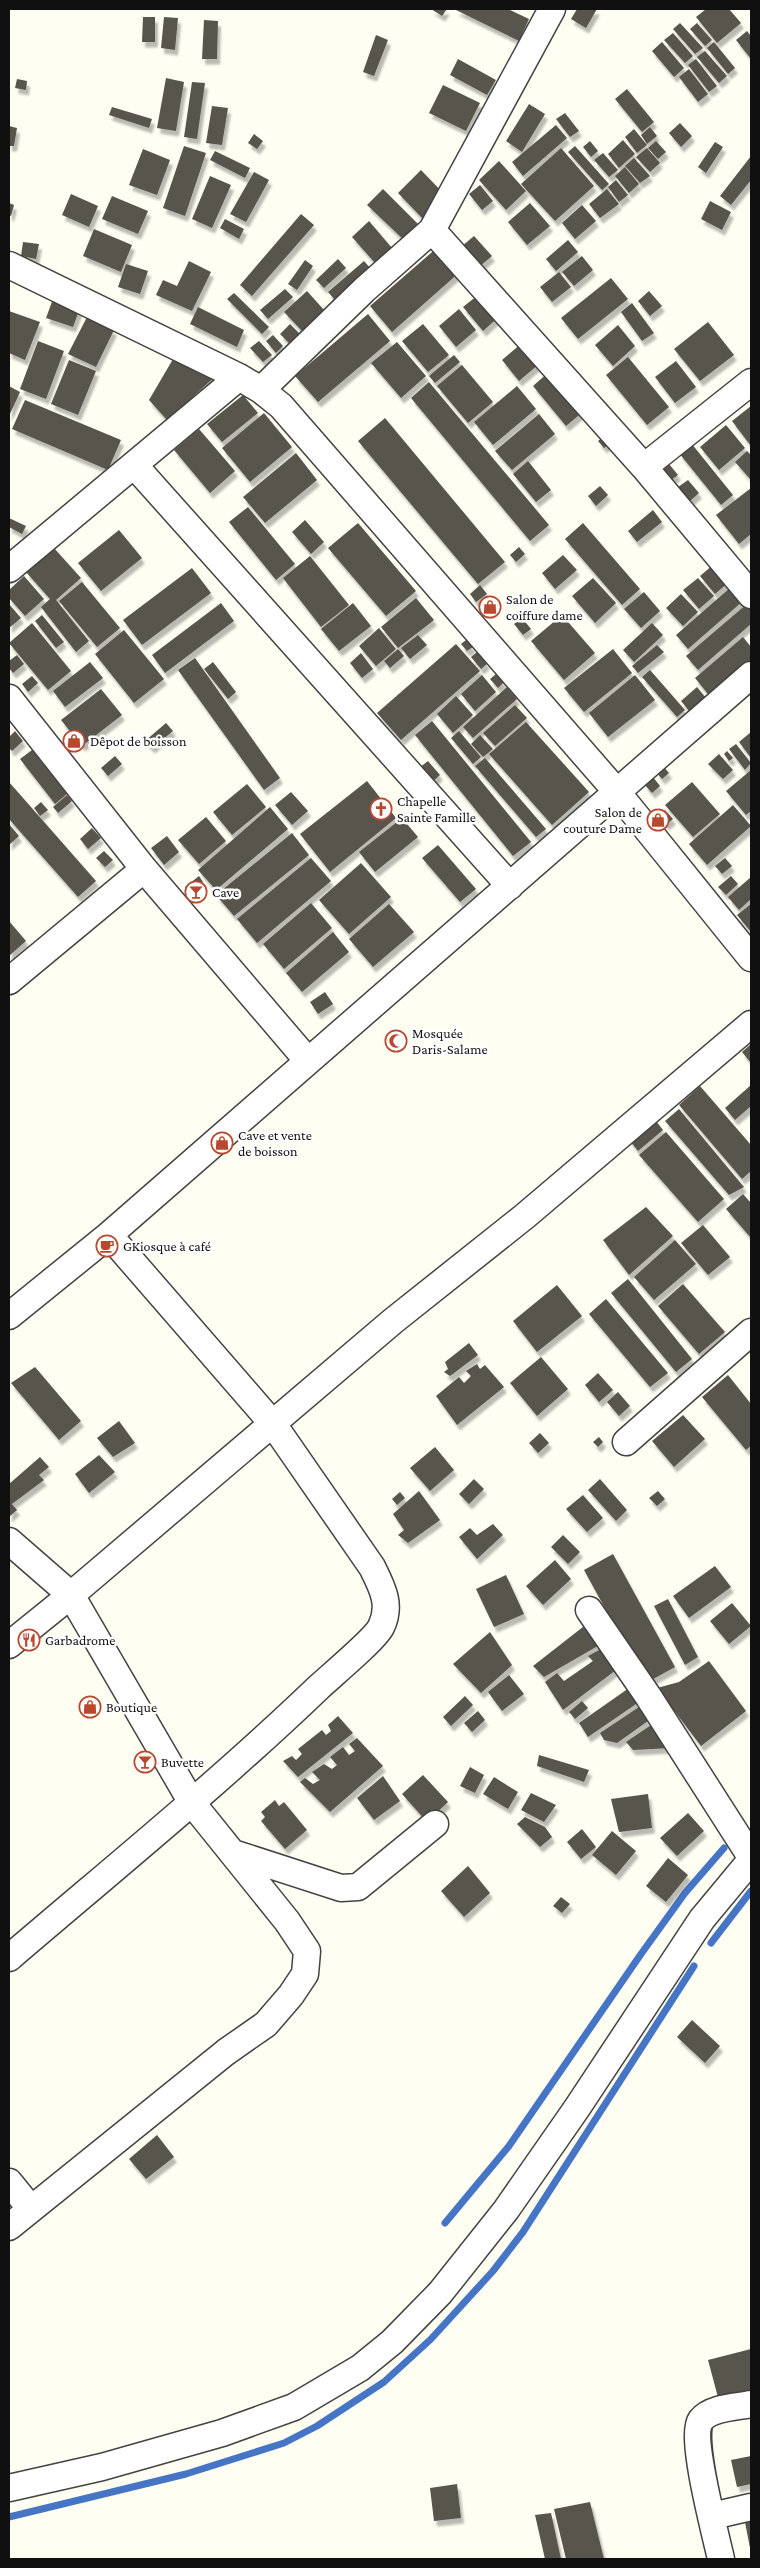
<svg xmlns="http://www.w3.org/2000/svg" width="760" height="2568" font-family="'Crimson Pro',serif">
  <style>
    .lines { fill: none; stroke-linecap: round; stroke-linejoin: round }
    .stream { stroke: #4675c5; stroke-width: 7 }
    .building { fill: #58544d; filter: url(#shadow) }
    .minor-casing { stroke: #434343; stroke-width: 29 }
    .minor { stroke: #fff; stroke-width: 26 }
    .labels { text-anchor: middle; dominant-baseline: central; stroke-width: 5; stroke-linejoin: round; paint-order: stroke }
    .poi-label { font-size: 14px; fill: #101010; stroke: #fff; text-anchor: start }
  </style>
  <defs>
    <filter id="shadow"><feDropShadow dx="3" dy="5.5" stdDeviation="1" flood-color="#0004"/></filter>
  </defs>
  <rect width="100%" height="100%" fill="#fefef3"/>
  <g class="lines">
    <path class="stream" d="M711 1943 751 1891
      M445 2223 509 2146 641 1954 685 1893 724 1848
      M9 2517 186 2474 284 2443 317 2426 384 2382 431 2339 493 2271 523 2232 694 1966"/>
  </g>
  <path class="building" d="M431 9H447L442 16Z
    M457 9H508L529 19 519 41 456 10Z
    M577 9H597L586 28 571 19Z
    M706 9H729L741 23 717 43 696 17Z
    M143 17H155V42H142Z
    M164 17 178 18 175 50 161 48Z
    M204 20 218 21 217 59H202Z
    M680 23 703 48 695 54 673 29Z
    M697 23 712 40 705 46 690 29Z
    M747 31 751 36V59L736 40Z
    M673 33 693 56 685 63 664 40Z
    M376 35 388 40 374 76 363 72Z
    M662 42 684 68 674 77 652 51Z
    M714 42 735 68 728 74 707 48Z
    M705 51 727 76 719 83 697 57Z
    M458 59 496 80 487 95 450 75Z
    M696 59 717 86 709 92 688 65Z
    M689 69 708 94 698 102 679 77Z
    M166 78 184 82 176 131 157 128Z
    M17 79 27 81 26 90 15 88Z
    M192 82 205 83 197 139 184 137Z
    M443 85 480 103 466 131 429 113Z
    M627 89 654 122 642 132 615 99Z
    M529 104 545 114 522 152 506 141Z
    M212 106 228 108 222 145 206 143Z
    M112 107 152 119 149 128 109 115Z
    M565 113 579 131 570 137 556 119Z
    M680 123 692 136 681 147 669 133Z
    M556 125 567 138 523 176 512 162Z
    M9 126 17 128 14 146H9Z
    M650 127 657 136 647 144 641 135Z
    M634 129 647 145 637 153 625 137Z
    M254 134 263 141 257 149 248 143Z
    M623 140 635 154 619 168 608 154Z
    M590 141 598 151 591 157 583 147Z
    M656 141 666 152 658 159 648 148Z
    M715 142 723 147 706 173 698 167Z
    M184 146 206 153 185 216 163 208Z
    M575 146 609 184 602 190 568 152Z
    M561 148 594 186 555 221 521 184Z
    M647 148 660 163 650 172 636 157Z
    M143 149 170 160 157 195 129 185Z
    M215 151 250 168 245 178 210 160Z
    M603 153 618 170 609 177 594 160Z
    M751 156V180L731 205 720 196Z
    M634 158 650 176 640 183 625 166Z
    M499 161 526 191 506 210 479 180Z
    M625 167 639 184 629 193 615 176Z
    M421 170 446 196 423 219 398 193Z
    M254 172 269 180 246 222 230 214Z
    M210 176 231 185 212 228 192 219Z
    M616 180 628 195 619 202 608 187Z
    M480 185 493 201 482 210 469 194Z
    M383 189 420 226 405 241 367 205Z
    M607 189 619 204 600 218 589 204Z
    M71 194 98 206 89 227 62 215Z
    M112 196 148 211 138 234 102 219Z
    M710 201 731 212 722 230 701 219Z
    M9 203 14 205 11 216 9 215Z
    M530 203 550 226 527 245 508 222Z
    M582 205 596 221 575 239 562 223Z
    M301 214 314 225 252 296 240 285Z
    M225 219 244 229 239 239 220 228Z
    M369 221 392 248 375 263 352 237Z
    M94 229 132 245 121 272 83 256Z
    M474 236 492 256 479 267 461 247Z
    M568 240 578 252 556 271 546 259Z
    M23 242 39 244 36 259 21 256Z
    M439 246 461 271 392 332 370 306Z
    M582 256 593 270 574 286 562 272Z
    M338 259 346 268 324 288 316 280Z
    M305 260 313 266 297 290 288 284Z
    M189 261 211 272 192 311 156 295 163 280 177 286Z
    M364 261 371 269 335 300 328 292Z
    M126 264 148 271 140 294 118 287Z
    M559 272 571 287 552 302 540 287Z
    M611 278 628 299 578 339 561 318Z
    M285 289 293 297 268 319 260 310Z
    M307 291 324 310 302 331 284 312Z
    M483 291 502 314 483 331 463 307Z
    M649 291 662 306 650 316 638 301Z
    M234 293 269 327 262 334 227 299Z
    M53 299 80 308 73 327 46 318Z
    M632 303 654 333 642 341 621 312Z
    M198 307 244 330 237 347 190 324Z
    M459 309 476 330 456 347 439 326Z
    M9 311 40 322 25 360 9 353Z
    M368 314 390 341 318 402 295 376Z
    M87 317 114 330 96 367 68 354Z
    M708 322 734 355 700 381 674 349Z
    M290 324 300 334 290 344 280 334Z
    M423 324 449 355 428 372 402 341Z
    M618 325 635 346 613 366 595 345Z
    M273 335 283 346 276 353 266 341Z
    M38 341 64 351 46 399 20 389Z
    M259 341 272 355 263 362 250 348Z
    M397 342 426 376 401 398 371 363Z
    M522 343 539 364 519 381 502 360Z
    M176 354 219 373 167 420 149 400Z
    M454 355 460 362 435 383 429 376Z
    M628 357 669 407 647 425 606 375Z
    M69 360 96 371 78 415 51 404Z
    M676 361 696 387 675 403 655 377Z
    M462 365 493 402 468 423 437 386Z
    M550 371 584 411 566 426 533 386Z
    M429 382 549 525 530 541 411 398Z
    M9 386 20 392 9 416Z
    M517 386 536 409 493 445 474 422Z
    M243 395 258 413 222 442 207 424Z
    M25 400 121 440 108 470 12 429Z
    M751 406V446L732 421Z
    M264 413 292 447 250 482 222 448Z
    M539 414 555 434 512 470 495 451Z
    M385 418 505 562 478 584 358 441Z
    M726 425 745 448 719 470 700 447Z
    M199 429 235 471 210 493 174 450Z
    M609 432 615 439 604 448 598 441Z
    M691 443 733 495 721 505 679 453Z
    M747 451 751 455V480L735 462Z
    M296 453 317 480 265 523 243 497Z
    M528 461 551 490 536 502 513 474Z
    M669 464 678 475 671 480 663 469Z
    M688 480 699 493 690 501 678 487Z
    M600 486 608 495 596 506 588 496Z
    M751 488V534L739 544 716 515Z
    M248 507 295 564 276 580 229 522Z
    M653 510 662 522 637 542 628 531Z
    M9 518 26 526 22 534 9 527Z
    M305 520 324 542 311 554 292 532Z
    M358 523 416 591 386 616 328 548Z
    M583 523 640 589 622 605 565 539Z
    M119 530 142 558 101 591 78 563Z
    M519 547 525 554 516 562 510 555Z
    M54 548 81 578 56 600 89 641 76 652 41 607 50 599 26 572Z
    M563 555 577 570 555 589 542 573Z
    M310 556 349 605 321 627 283 578Z
    M714 564 729 582 715 594 700 576Z
    M192 568 211 593 142 645 123 620Z
    M24 576 44 599 25 616 9 598V590Z
    M593 578 616 603 595 623 572 596Z
    M698 578 714 596 699 609 683 590Z
    M82 582 120 628 97 647 59 601Z
    M480 585 487 594 476 602 470 594Z
    M731 587 743 601 688 649 676 635Z
    M644 592 660 611 641 628 624 609Z
    M681 594 698 612 683 626 666 608Z
    M416 598 434 620 398 648 381 627Z
    M221 603 234 621 165 673 152 655Z
    M353 603 371 626 339 651 321 629Z
    M748 603 751 606V624L698 670 686 656Z
    M9 604 21 618 9 628Z
    M42 615 64 642 56 648 35 621Z
    M562 615 595 653 564 680 531 641Z
    M522 618 531 629 523 635 514 624Z
    M32 623 71 671 48 690 9 643Z
    M652 623 663 635 634 662 623 650Z
    M379 628 396 649 376 666 359 646Z
    M124 630 164 679 134 703 95 654Z
    M418 635 427 645 410 659 401 648Z
    M743 637 751 647V665L712 699 695 678Z
    M466 640 473 647 467 651 461 644Z
    M456 644 480 671 401 740 377 713Z
    M657 645 664 652 638 673 632 666Z
    M398 649 404 656 390 668 384 661Z
    M613 649 632 673 584 712 564 688Z
    M477 652 487 664 481 669 471 657Z
    M361 653 373 669 362 678 350 663Z
    M17 655 24 664 13 673 9 668V661Z
    M195 658 280 778 264 790 178 670Z
    M90 662 103 678 65 707 53 691Z
    M213 662 236 692 228 699 204 669Z
    M650 670 685 710 677 717 642 677Z
    M496 674 504 682 498 688 490 679Z
    M482 675 496 692 475 711 461 694Z
    M635 675 655 700 608 737 589 713Z
    M32 676 38 683 28 692 22 684Z
    M507 687 517 699 473 738 463 727Z
    M697 687 706 698 690 712 681 701Z
    M101 689 122 715 82 746 61 720Z
    M456 696 473 715 453 733 437 714Z
    M515 705 527 718 495 746 483 733Z
    M432 721 531 842 513 856 415 735Z
    M526 722 589 792 552 825 489 754Z
    M166 723 173 731 152 748 145 741Z
    M15 731 23 741 12 751 9 748V737Z
    M459 731 481 757 473 764 451 738Z
    M751 732V758L739 742Z
    M480 735 493 749 483 757 471 744Z
    M736 744 751 763 745 770 729 749Z
    M32 750 67 794 55 804 20 759Z
    M727 751 733 758 729 761 724 754Z
    M719 754 733 770 723 779 708 764Z
    M115 756 122 764 108 776 101 768Z
    M485 758 546 829 536 837 475 766Z
    M428 761 440 775 431 783 419 768Z
    M663 766 669 773 662 779 656 772Z
    M751 770V811L746 815 726 791Z
    M653 777 660 786 652 793 644 784Z
    M367 781 396 818 330 872 300 834Z
    M9 782 96 881 78 897 9 819Z
    M692 782 720 814 693 837 665 805Z
    M247 784 266 807 232 835 213 812Z
    M291 792 308 811 292 825 275 805Z
    M67 795 72 801 58 813 53 807Z
    M41 802 48 810 40 816 34 808Z
    M733 805 751 826 707 865 689 844Z
    M270 807 288 829 216 890 198 870Z
    M665 810 673 819 666 825 658 816Z
    M206 817 226 841 199 864 178 840Z
    M402 818 418 837 375 872 359 852Z
    M9 824 19 836 9 845Z
    M92 828 101 838 88 849 80 839Z
    M292 833 309 855 234 916 216 895Z
    M167 836 179 852 164 865 151 848Z
    M438 845 476 889 460 902 422 858Z
    M104 851 113 860 105 867 96 858Z
    M311 858 331 881 257 943 237 919Z
    M725 858 732 866 722 874 715 866Z
    M361 863 391 897 349 934 319 900Z
    M199 876 203 882 190 892 185 887Z
    M731 876 738 884 726 895 718 887Z
    M751 877V899L739 910 728 897Z
    M311 903 332 928 284 969 263 944Z
    M389 904 414 932 373 967 349 939Z
    M751 904V932L737 915Z
    M9 921 26 941 9 956Z
    M333 932 349 952 302 992 286 973Z
    M325 992 333 1004 318 1014 310 1002Z
    M751 1044V1063L742 1052Z
    M751 1085V1106L735 1120 725 1108Z
    M700 1086 751 1145V1171L742 1179 679 1105Z
    M679 1109 744 1187 729 1195 665 1121Z
    M652 1116 663 1130 638 1151 627 1137Z
    M666 1132 724 1199 698 1222 639 1155Z
    M743 1194 751 1203V1238L726 1209Z
    M646 1207 673 1236 629 1275 603 1240Z
    M703 1225 730 1257 708 1275 681 1243Z
    M675 1240 696 1264 654 1300 634 1277Z
    M628 1279 692 1359 676 1372 611 1293Z
    M683 1284 725 1332 699 1354 658 1306Z
    M557 1285 582 1316 537 1352 513 1321Z
    M606 1299 668 1373 650 1387 589 1314Z
    M469 1343 478 1355 450 1376 444 1372 448 1369 445 1362Z
    M541 1357 568 1389 537 1416 510 1383Z
    M477 1364 480 1369 485 1365 504 1387 457 1425 436 1396 459 1377 464 1383 471 1376 466 1371Z
    M35 1367 81 1421 59 1440 11 1383Z
    M598 1373 613 1390 599 1402 585 1385Z
    M728 1375 751 1404V1446L746 1450 702 1397Z
    M618 1392 630 1406 619 1416 607 1402Z
    M683 1415 705 1439 674 1467 652 1441Z
    M119 1421 135 1443 113 1457 97 1438Z
    M540 1433 549 1443 538 1453 529 1443Z
    M599 1437 603 1442 598 1447 593 1442Z
    M435 1447 454 1470 430 1491 410 1468Z
    M99 1455 115 1472 89 1493 75 1474Z
    M40 1457 49 1467 39 1475 44 1480 12 1504 17 1510 9 1517V1484Z
    M474 1479 484 1489 469 1504 459 1494Z
    M600 1479 627 1510 616 1521 588 1490Z
    M419 1491 440 1520 408 1543 398 1535 404 1530 393 1514Z
    M658 1491 665 1499 657 1506 649 1498Z
    M400 1492 405 1498 397 1505 392 1499Z
    M583 1495 603 1518 587 1532 566 1509Z
    M493 1524 503 1535 477 1559 459 1537 470 1528 477 1535Z
    M563 1535 580 1552 568 1564 551 1547Z
    M613 1554 675 1667 646 1683 584 1570Z
    M555 1560 571 1579 543 1605 526 1586Z
    M715 1566 731 1587 689 1618 673 1596Z
    M506 1575 524 1614 494 1627 476 1589Z
    M668 1599 698 1657 685 1665 654 1606Z
    M732 1603 751 1626 729 1644 710 1621Z
    M588 1623 603 1643 544 1677 533 1666Z
    M490 1632 512 1665 481 1693 453 1664Z
    M601 1649 620 1667 563 1710 545 1682 557 1673 564 1681 593 1661 588 1656Z
    M709 1661 746 1711 701 1746 657 1688 679 1682Z
    M509 1675 524 1694 502 1711 488 1692Z
    M629 1688 639 1702 588 1737 579 1723Z
    M465 1696 473 1705 451 1726 443 1717Z
    M582 1701 588 1708 575 1719 569 1712Z
    M639 1707 648 1721 617 1743 604 1740 600 1733Z
    M478 1711 485 1720 472 1732 464 1723Z
    M338 1716 353 1733 298 1777 283 1761 292 1756 296 1760 302 1754 298 1749 322 1730 326 1735 331 1731 328 1725Z
    M651 1725 671 1748 633 1750 626 1742Z
    M357 1738 383 1766 330 1812 300 1782 305 1778 313 1784 320 1780 312 1772 324 1764 332 1769 337 1765 330 1757 343 1747 349 1755 355 1751 349 1744Z
    M539 1755 589 1770 584 1782 537 1766Z
    M470 1767 484 1775 475 1793 460 1786Z
    M423 1775 448 1802 427 1822 402 1794Z
    M383 1776 400 1801 374 1820 357 1798Z
    M494 1777 518 1792 508 1809 483 1794Z
    M531 1793 556 1805 544 1822 521 1810Z
    M648 1794 652 1828 619 1832 611 1799Z
    M275 1800 279 1806 284 1802 307 1830 285 1849 261 1821 265 1817 261 1812Z
    M688 1813 704 1831 677 1856 660 1838Z
    M525 1817 545 1827 552 1837 540 1847 517 1824Z
    M582 1829 596 1847 581 1859 567 1842Z
    M612 1831 636 1851 616 1875 592 1855Z
    M668 1858 688 1875 666 1902 646 1886Z
    M468 1866 490 1893 464 1917 441 1891Z
    M561 1897 570 1904 562 1913 553 1906Z
    M692 2020 720 2046 705 2063 677 2037Z
    M157 2135 174 2157 146 2179 129 2159Z
    M751 2349V2392L719 2401 708 2360Z
    M751 2456V2484L737 2487 731 2460Z
    M457 2484 461 2518 434 2521 430 2488Z
    M590 2502 604 2559H566L554 2509Z
    M551 2513 561 2559H545L535 2515Z
    M751 2515V2548H750L744 2517Z"/>
  <g class="lines">
    <g class="minor-casing">
      <path id="minor" d="M432 230 644 467 751 595
        M9 265 239 377 261 390 281 406 617 792 751 958
        M261 390 364 290 432 230 552 9
        M134 465 510 886
        M644 467 751 382
        M9 569 239 377
        M9 698 144 869 308 1061
        M9 981 144 869
        M9 1316 109 1235 751 675
        M626 1442 751 1332
        M9 1541 71 1595 192 1803 287 1921 307 1951 305 1974 291 1995 266 2024 226 2052 9 2227
        M589 1610 648 1696 751 1857
        M9 1645 71 1595 393 1321 525 1216 751 1024
        M233 1853 341 1888 358 1887 435 1824
        M9 1958C113 1869 220 1782 319 1687 332 1675 375 1639 381 1627 392 1605 382 1587 372 1567L273 1424 109 1235
        M9 2182 31 2209
        M9 2488 102 2467 222 2433 294 2407 360 2368 392 2342 440 2293 506 2210 577 2108 702 1919 751 1860
        M712 2516 751 2507
        M721 2559C716 2536 689 2436 701 2420 711 2407 737 2407 751 2404"/>
    </g>
    <use href="#minor" class="minor"/>
  </g>
  <defs>
    <g id="shop-ring" transform="scale(1.125)"><circle r="9.5" fill="#fff" stroke="#b8492f" stroke-width="1.5"/><path d="M-5-2.5h2.3a2.7 3.5 0 0 1 5.4 0H5L5.5 6h-11ZM-1.5-2.5h3a1.5 2.3 0 0 0-3 0Z" fill="#b8492f"/></g>
    <g id="church-ring" transform="scale(1.125)"><circle r="9.5" fill="#fff" stroke="#b8492f" stroke-width="1.5"/><path d="M-1.2-6h2.4v3.5h3.3v2.4h-3.3V6h-2.4V-.1h-3.3v-2.4h3.3Z" fill="#b8492f"/></g>
    <g id="bar-ring" transform="scale(1.125)"><circle r="9.5" fill="#fff" stroke="#b8492f" stroke-width="1.5"/><path d="M-6-5H6L.8 .8V4.5H3.5V6h-7V4.5H-.8V.8Z" fill="#b8492f"/></g>
    <g id="mosque-ring" transform="scale(1.125)"><circle r="9.5" fill="#fff" stroke="#b8492f" stroke-width="1.5"/><path d="M3.5-4.9A6 6 0 1 0 3.5 4.9A5 5 0 1 1 3.5-4.9Z" fill="#b8492f"/></g>
    <g id="cafe-ring" transform="scale(1.125)"><circle r="9.5" fill="#fff" stroke="#b8492f" stroke-width="1.5"/><path d="M-5.5-4.5H6V0H3Q3 3.5 0 3.5H-2.5Q-5.5 3.5-5.5 0ZM3-3.2v2h1.7v-2ZM-6 4.5H4V6H-6Z" fill="#b8492f"/></g>
    <g id="restaurant-ring" transform="scale(1.125)"><circle r="9.5" fill="#fff" stroke="#b8492f" stroke-width="1.5"/><path d="M-5-6h1v4h1v-4h1v4h1v-4h1v5L-1.5 .5V6h-2V.5L-5-1ZM5-6V6H3V1.5H1.5Q1.5-4 5-6Z" fill="#b8492f"/></g>
  </defs>
  <g fill-rule="evenodd">
    <use href="#shop-ring" x="490" y="607"/>
    <use href="#shop-ring" x="74" y="741"/>
    <use href="#church-ring" x="381" y="809"/>
    <use href="#shop-ring" x="658" y="820"/>
    <use href="#bar-ring" x="196" y="892"/>
    <use href="#mosque-ring" x="396" y="1041"/>
    <use href="#shop-ring" x="222" y="1143"/>
    <use href="#cafe-ring" x="107" y="1246"/>
    <use href="#restaurant-ring" x="29" y="1640"/>
    <use href="#shop-ring" x="90" y="1707"/>
    <use href="#bar-ring" x="145" y="1762"/>
  </g>
  <g class="labels">
    <g class="poi-label">
      <text x="506" y="599">Salon de<tspan x="506" dy="16">coiffure dame</tspan></text>
      <text x="90" y="741">Dêpot de boisson</text>
      <text x="397" y="801">Chapelle<tspan x="397" dy="16">Sainte Famille</tspan></text>
      <text x="642" y="812" text-anchor="end">Salon de<tspan x="642" dy="16">couture Dame</tspan></text>
      <text x="212" y="892">Cave</text>
      <text x="412" y="1033">Mosquée<tspan x="412" dy="16">Daris-Salame</tspan></text>
      <text x="238" y="1135">Cave et vente<tspan x="238" dy="16">de boisson</tspan></text>
      <text x="123" y="1246">GKiosque à café</text>
      <text x="45" y="1640">Garbadrome</text>
      <text x="106" y="1707">Boutique</text>
      <text x="161" y="1762">Buvette</text>
    </g>
  </g>
  <rect width="760" height="2568" fill="none" stroke="#101010" stroke-width="20"/>
</svg>
